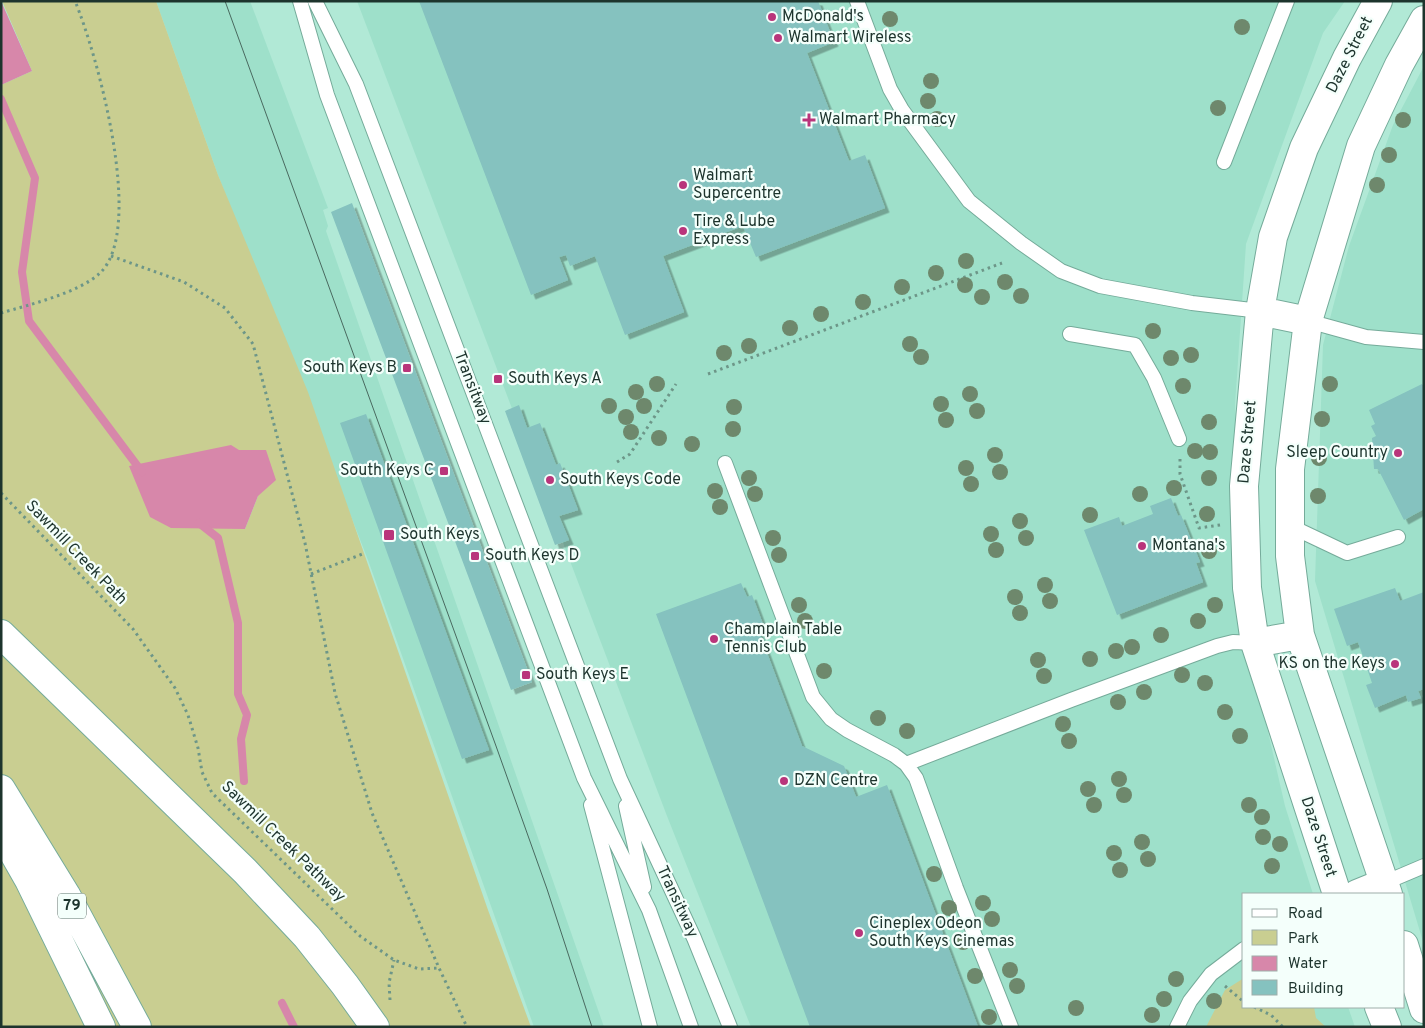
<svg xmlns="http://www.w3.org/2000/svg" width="1425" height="1028" font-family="Overpass,sans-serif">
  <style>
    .built { fill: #9ee0ca }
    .green { fill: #c9ce91; fill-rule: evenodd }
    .water { fill: #d787aa }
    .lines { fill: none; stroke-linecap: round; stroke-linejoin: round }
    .stream { stroke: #d787aa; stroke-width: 8 }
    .building { fill: #85c2bf; filter: url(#shadow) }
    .service-casing { stroke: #75ab9a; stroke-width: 16 }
    .tertiary-casing { stroke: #75ab9a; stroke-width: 30 }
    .trunk-casing { stroke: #75ab9a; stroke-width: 30 }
    .path { stroke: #6d9688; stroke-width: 3; stroke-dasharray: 2.5 4; stroke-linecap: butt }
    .service { stroke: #fff; stroke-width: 14 }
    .tertiary { stroke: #fff; stroke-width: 28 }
    .trunk { stroke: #fff; stroke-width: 28 }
    .tram { stroke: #49695f; stroke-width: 1 }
    .tree { fill: #6e886c }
    .poi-dot { fill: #b9357b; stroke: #f4fffb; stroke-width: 2 }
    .labels { text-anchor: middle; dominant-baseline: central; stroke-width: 4.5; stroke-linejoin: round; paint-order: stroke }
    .shield { fill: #f4fffb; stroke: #5e716b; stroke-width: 1 }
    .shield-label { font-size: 15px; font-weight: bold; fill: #1d342d }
    .poi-label { font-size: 16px; fill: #1d342d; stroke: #f4fffb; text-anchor: start }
    .street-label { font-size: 16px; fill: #1d342d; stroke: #f4fffb }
  </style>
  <defs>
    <filter id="shadow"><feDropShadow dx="4.5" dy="4.5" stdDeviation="0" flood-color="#0004"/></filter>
  </defs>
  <rect width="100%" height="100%" fill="#b1e9d6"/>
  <path class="built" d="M156 1H250L328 208 323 210 328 226 326 231 604 1027H534L368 560 218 175Z
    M357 1H1345L1323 33 1246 244 1235 405 1244 627 1285 806 1313 894H1244V1007H1348L1355 1027H751L667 816Z
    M1424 66V945L1315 581 1323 345 1349 246 1393 125Z"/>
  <path class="green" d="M2 1H156L218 175 308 392 488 910 531 1027H1V85L32 71ZM239 450H266L258 496 245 529Z
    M1244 978V1007H1314L1316 1018 1326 1027H1206L1225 990Z"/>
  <path class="water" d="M1 1 32 71 1 85Z
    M231 445 239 450H266L276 480 258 496 245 529 171 528 150 517 129 466Z"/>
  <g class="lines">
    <path class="stream" d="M1 99 35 178 22 272 29 321 142 472
      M199 523 218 538 238 623V694L247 715 241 739 244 781
      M282 1003 294 1027"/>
  </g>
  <path class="building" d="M419 1H818L834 42 807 53 849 161 865 155 885 208 756 257 743 226 663 256 684 312 625 335 595 256 570 266 566 255 559 257 568 280 531 295Z
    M352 203 532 682 511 690 331 212Z
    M1422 384 1424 387V509L1404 520 1378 469H1374L1372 438 1376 436 1371 426 1375 424 1369 410Z
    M519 405 527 428 540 423 556 465 560 463 578 510 559 516 569 540 555 545 505 411Z
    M366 414 489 750 462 759 340 423Z
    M1171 498 1178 516 1181 515 1200 562 1196 563 1203 582 1117 615 1084 530 1119 517 1122 526 1153 514 1150 506Z
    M741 583 747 597 752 595 764 627 758 629 802 746 844 766 856 797 887 785 978 1027H810L656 614Z
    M1395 588 1400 601 1424 592V689L1418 691 1421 698 1408 702 1406 695 1375 708 1366 685 1372 683 1358 642 1347 646 1334 609Z"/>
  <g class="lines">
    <g class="service-casing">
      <path id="service" d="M300 1 327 95 584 778 649 910 691 1027
        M315 1 356 84 620 779 694 938 730 1027
        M857 1 890 89 902 110 969 201 1021 243 1061 271 1100 286 1192 303 1260 311
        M1224 162 1287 1
        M1308 321 1366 337 1424 342
        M1070 334 1135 345 1154 378 1179 439
        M725 463 813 697 831 719 847 730 894 755 906 764 916 778 956 888 1011 1027
        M1290 526 1347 553 1398 537
        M906 764 1071 700 1217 646 1233 642 1255 643
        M591 805 650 1027
        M626 806 644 887
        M1384 883 1424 866
        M1177 1027 1190 1001 1211 974 1244 949"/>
    </g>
    <g class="tertiary-casing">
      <path id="tertiary" d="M1260 311 1308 321
        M1255 643 1300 635
        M1337 894 1255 643 1247 588 1244 486 1260 311 1273 237 1304 148 1347 58 1378 1
        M1357 894 1384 883
        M1388 894 1300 635 1290 556V469L1308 321 1361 146 1399 65 1424 20
        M1404 945 1424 1009
        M1379 1007 1387 1027"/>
    </g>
    <g class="trunk-casing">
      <path id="trunk" d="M1 634 245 871 307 937 345 985 375 1027
        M1 789 66 895 137 1027
        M1 831 29 880 101 1027"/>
    </g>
    <path class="path" d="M111 256 184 282 225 308 253 344 305 543 335 693 372 813 439 968 467 1027
      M1 313C28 305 79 293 100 273 146 229 97 54 75 1
      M708 374 1002 263
      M1180 459V474L1199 528 1220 525
      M617 462 630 454 676 384
      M566 478 576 474
      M1 493 133 629 175 688 188 715 198 748 202 772 212 793 360 936 394 960 419 969 439 968
      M311 574 365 553
      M1225 986 1244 1002
      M390 1000 389 983 394 960
      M1254 1007 1271 1015 1283 1027"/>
    <use href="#service" class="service"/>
    <use href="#tertiary" class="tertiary"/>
    <use href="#trunk" class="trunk"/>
    <path class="tram" d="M225 1 496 746 547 889 592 1027"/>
  </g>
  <g class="tree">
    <circle cx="890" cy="19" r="8"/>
    <circle cx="1242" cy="27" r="8"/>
    <circle cx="931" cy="81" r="8"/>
    <circle cx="928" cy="101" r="8"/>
    <circle cx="1218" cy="108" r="8"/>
    <circle cx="937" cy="119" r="8"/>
    <circle cx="1403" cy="120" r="8"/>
    <circle cx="1389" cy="155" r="8"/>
    <circle cx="1377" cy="185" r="8"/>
    <circle cx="966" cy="261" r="8"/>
    <circle cx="936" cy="273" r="8"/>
    <circle cx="1005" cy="282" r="8"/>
    <circle cx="965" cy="285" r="8"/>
    <circle cx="902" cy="287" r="8"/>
    <circle cx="1021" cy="296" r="8"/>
    <circle cx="982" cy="297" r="8"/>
    <circle cx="863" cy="302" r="8"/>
    <circle cx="821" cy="314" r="8"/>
    <circle cx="790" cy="328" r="8"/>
    <circle cx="1153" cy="331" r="8"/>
    <circle cx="910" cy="344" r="8"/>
    <circle cx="749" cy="346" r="8"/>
    <circle cx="724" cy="353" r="8"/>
    <circle cx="1191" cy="355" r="8"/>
    <circle cx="921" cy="357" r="8"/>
    <circle cx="1171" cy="358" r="8"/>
    <circle cx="657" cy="384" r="8"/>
    <circle cx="1330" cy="384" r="8"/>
    <circle cx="1183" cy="386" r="8"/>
    <circle cx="636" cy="392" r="8"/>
    <circle cx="970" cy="394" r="8"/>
    <circle cx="941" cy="404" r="8"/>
    <circle cx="609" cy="406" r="8"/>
    <circle cx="644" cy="406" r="8"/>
    <circle cx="734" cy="407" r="8"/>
    <circle cx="977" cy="411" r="8"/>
    <circle cx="626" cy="417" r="8"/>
    <circle cx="1322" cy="419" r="8"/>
    <circle cx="946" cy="420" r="8"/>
    <circle cx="1209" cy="422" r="8"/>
    <circle cx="733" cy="429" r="8"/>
    <circle cx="631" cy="432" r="8"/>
    <circle cx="659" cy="438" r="8"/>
    <circle cx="692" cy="444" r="8"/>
    <circle cx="1195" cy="451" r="8"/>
    <circle cx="1210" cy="452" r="8"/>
    <circle cx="995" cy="455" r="8"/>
    <circle cx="1319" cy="458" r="8"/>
    <circle cx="966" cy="468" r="8"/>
    <circle cx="1000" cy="472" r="8"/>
    <circle cx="749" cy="478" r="8"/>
    <circle cx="1209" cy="478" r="8"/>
    <circle cx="971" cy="484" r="8"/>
    <circle cx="1174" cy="488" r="8"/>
    <circle cx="715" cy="491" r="8"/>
    <circle cx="755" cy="494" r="8"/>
    <circle cx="1140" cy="494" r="8"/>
    <circle cx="1318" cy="496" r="8"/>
    <circle cx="720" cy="507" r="8"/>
    <circle cx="1207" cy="514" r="8"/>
    <circle cx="1090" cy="515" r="8"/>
    <circle cx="1020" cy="521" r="8"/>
    <circle cx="991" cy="534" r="8"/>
    <circle cx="773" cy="538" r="8"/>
    <circle cx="1026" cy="538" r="8"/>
    <circle cx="996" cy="550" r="8"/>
    <circle cx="1209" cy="551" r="8"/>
    <circle cx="779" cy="555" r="8"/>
    <circle cx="1045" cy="585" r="8"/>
    <circle cx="1015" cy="597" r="8"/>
    <circle cx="1050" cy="601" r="8"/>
    <circle cx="799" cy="605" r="8"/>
    <circle cx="1215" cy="605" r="8"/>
    <circle cx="1020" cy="613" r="8"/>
    <circle cx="805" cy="621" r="8"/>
    <circle cx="1198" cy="621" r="8"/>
    <circle cx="1161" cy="635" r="8"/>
    <circle cx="1132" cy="647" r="8"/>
    <circle cx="1116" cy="651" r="8"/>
    <circle cx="1090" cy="659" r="8"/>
    <circle cx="1038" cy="660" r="8"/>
    <circle cx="824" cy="671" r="8"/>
    <circle cx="1182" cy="675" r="8"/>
    <circle cx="1044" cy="676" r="8"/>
    <circle cx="1205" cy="683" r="8"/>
    <circle cx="1144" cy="692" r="8"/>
    <circle cx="1118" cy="702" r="8"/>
    <circle cx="1225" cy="712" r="8"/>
    <circle cx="878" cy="718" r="8"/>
    <circle cx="1063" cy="724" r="8"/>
    <circle cx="907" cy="731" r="8"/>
    <circle cx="1240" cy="736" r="8"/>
    <circle cx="1069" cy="741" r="8"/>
    <circle cx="1119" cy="779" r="8"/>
    <circle cx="1088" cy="789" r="8"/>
    <circle cx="1124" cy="795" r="8"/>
    <circle cx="1094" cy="805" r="8"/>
    <circle cx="1249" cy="805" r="8"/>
    <circle cx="1262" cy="817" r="8"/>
    <circle cx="1263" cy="837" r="8"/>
    <circle cx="1142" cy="842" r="8"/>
    <circle cx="1280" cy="844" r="8"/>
    <circle cx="1114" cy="853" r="8"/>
    <circle cx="1148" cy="859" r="8"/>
    <circle cx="1272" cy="866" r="8"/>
    <circle cx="1120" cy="870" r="8"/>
    <circle cx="934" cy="874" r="8"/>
    <circle cx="983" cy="903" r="8"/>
    <circle cx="949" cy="908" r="8"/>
    <circle cx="992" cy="919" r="8"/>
    <circle cx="963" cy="942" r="8"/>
    <circle cx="1010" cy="970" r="8"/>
    <circle cx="975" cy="976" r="8"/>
    <circle cx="1176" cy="979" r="8"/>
    <circle cx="1017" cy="986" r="8"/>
    <circle cx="1164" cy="999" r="8"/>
    <circle cx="1214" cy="1001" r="8"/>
    <circle cx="1076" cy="1008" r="8"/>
    <circle cx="1152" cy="1015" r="8"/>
    <circle cx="989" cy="1017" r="8"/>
  </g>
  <g class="poi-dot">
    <circle cx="772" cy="17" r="5"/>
    <circle cx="778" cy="38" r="5"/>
    <path d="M806.5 112.5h5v5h5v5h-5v5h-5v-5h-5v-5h5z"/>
    <circle cx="683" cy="185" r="5"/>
    <circle cx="683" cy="231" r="5"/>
    <rect x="402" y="363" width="10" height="10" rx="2.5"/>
    <rect x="493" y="374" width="10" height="10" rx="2.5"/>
    <circle cx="1398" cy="453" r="5"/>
    <rect x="439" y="466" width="10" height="10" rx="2.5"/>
    <circle cx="550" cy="480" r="5"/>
    <rect x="383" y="529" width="12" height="12" rx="2.5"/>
    <circle cx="1142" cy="546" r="5"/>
    <rect x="470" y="551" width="10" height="10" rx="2.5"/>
    <circle cx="714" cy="639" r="5"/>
    <circle cx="1395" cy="664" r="5"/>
    <rect x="521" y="670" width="10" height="10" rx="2.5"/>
    <circle cx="784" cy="781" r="5"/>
    <circle cx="859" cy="933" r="5"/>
  </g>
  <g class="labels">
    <rect class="shield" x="58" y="893.5" width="28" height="25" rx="4"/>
    <g class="shield-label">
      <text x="72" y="906">79</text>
    </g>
    <g class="poi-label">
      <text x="782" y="17">McDonald's</text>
      <text x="788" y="38">Walmart Wireless</text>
      <text x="819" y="120">Walmart Pharmacy</text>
      <text x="693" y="176">Walmart<tspan x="693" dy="18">Supercentre</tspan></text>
      <text x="693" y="222">Tire &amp; Lube<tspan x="693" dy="18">Express</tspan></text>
      <text x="397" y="368" text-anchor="end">South Keys B</text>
      <text x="508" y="379">South Keys A</text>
      <text x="1388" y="453" text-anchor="end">Sleep Country</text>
      <text x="434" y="471" text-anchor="end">South Keys C</text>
      <text x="560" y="480">South Keys Code</text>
      <text x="400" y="535">South Keys</text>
      <text x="1152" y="546">Montana's</text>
      <text x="485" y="556">South Keys D</text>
      <text x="724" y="630">Champlain Table<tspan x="724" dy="18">Tennis Club</tspan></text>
      <text x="1385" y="664" text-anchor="end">KS on the Keys</text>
      <text x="536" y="675">South Keys E</text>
      <text x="794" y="781">DZN Centre</text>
      <text x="869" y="924">Cineplex Odeon<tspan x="869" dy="18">South Keys Cinemas</tspan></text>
    </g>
    <g class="street-label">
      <text transform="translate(1350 55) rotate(-63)">Daze Street</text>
      <text transform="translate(472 388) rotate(69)">Transitway</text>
      <text transform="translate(1248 442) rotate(-85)">Daze Street</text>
      <text transform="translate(76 553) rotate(46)">Sawmill Creek Path</text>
      <text transform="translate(1318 837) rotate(72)">Daze Street</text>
      <text transform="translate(283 842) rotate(44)">Sawmill Creek Pathway</text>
      <text transform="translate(677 902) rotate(65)">Transitway</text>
    </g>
  </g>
  <rect width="1425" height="1028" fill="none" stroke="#1d342d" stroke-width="5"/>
  <rect x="1242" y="893" width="162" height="115" fill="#f4fffb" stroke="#9eaea9"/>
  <rect x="1252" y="909" width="25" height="8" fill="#ffffff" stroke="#9eaea9"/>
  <text x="1288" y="918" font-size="15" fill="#1d342d">Road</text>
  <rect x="1252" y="930" width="25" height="15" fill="#c9ce91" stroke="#9eaea9"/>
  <text x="1288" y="943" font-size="15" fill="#1d342d">Park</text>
  <rect x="1252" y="956" width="25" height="15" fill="#d787aa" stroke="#9eaea9"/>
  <text x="1288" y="968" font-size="15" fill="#1d342d">Water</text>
  <rect x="1252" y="980" width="25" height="15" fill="#85c2bf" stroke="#9eaea9"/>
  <text x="1288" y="993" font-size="15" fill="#1d342d">Building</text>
</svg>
